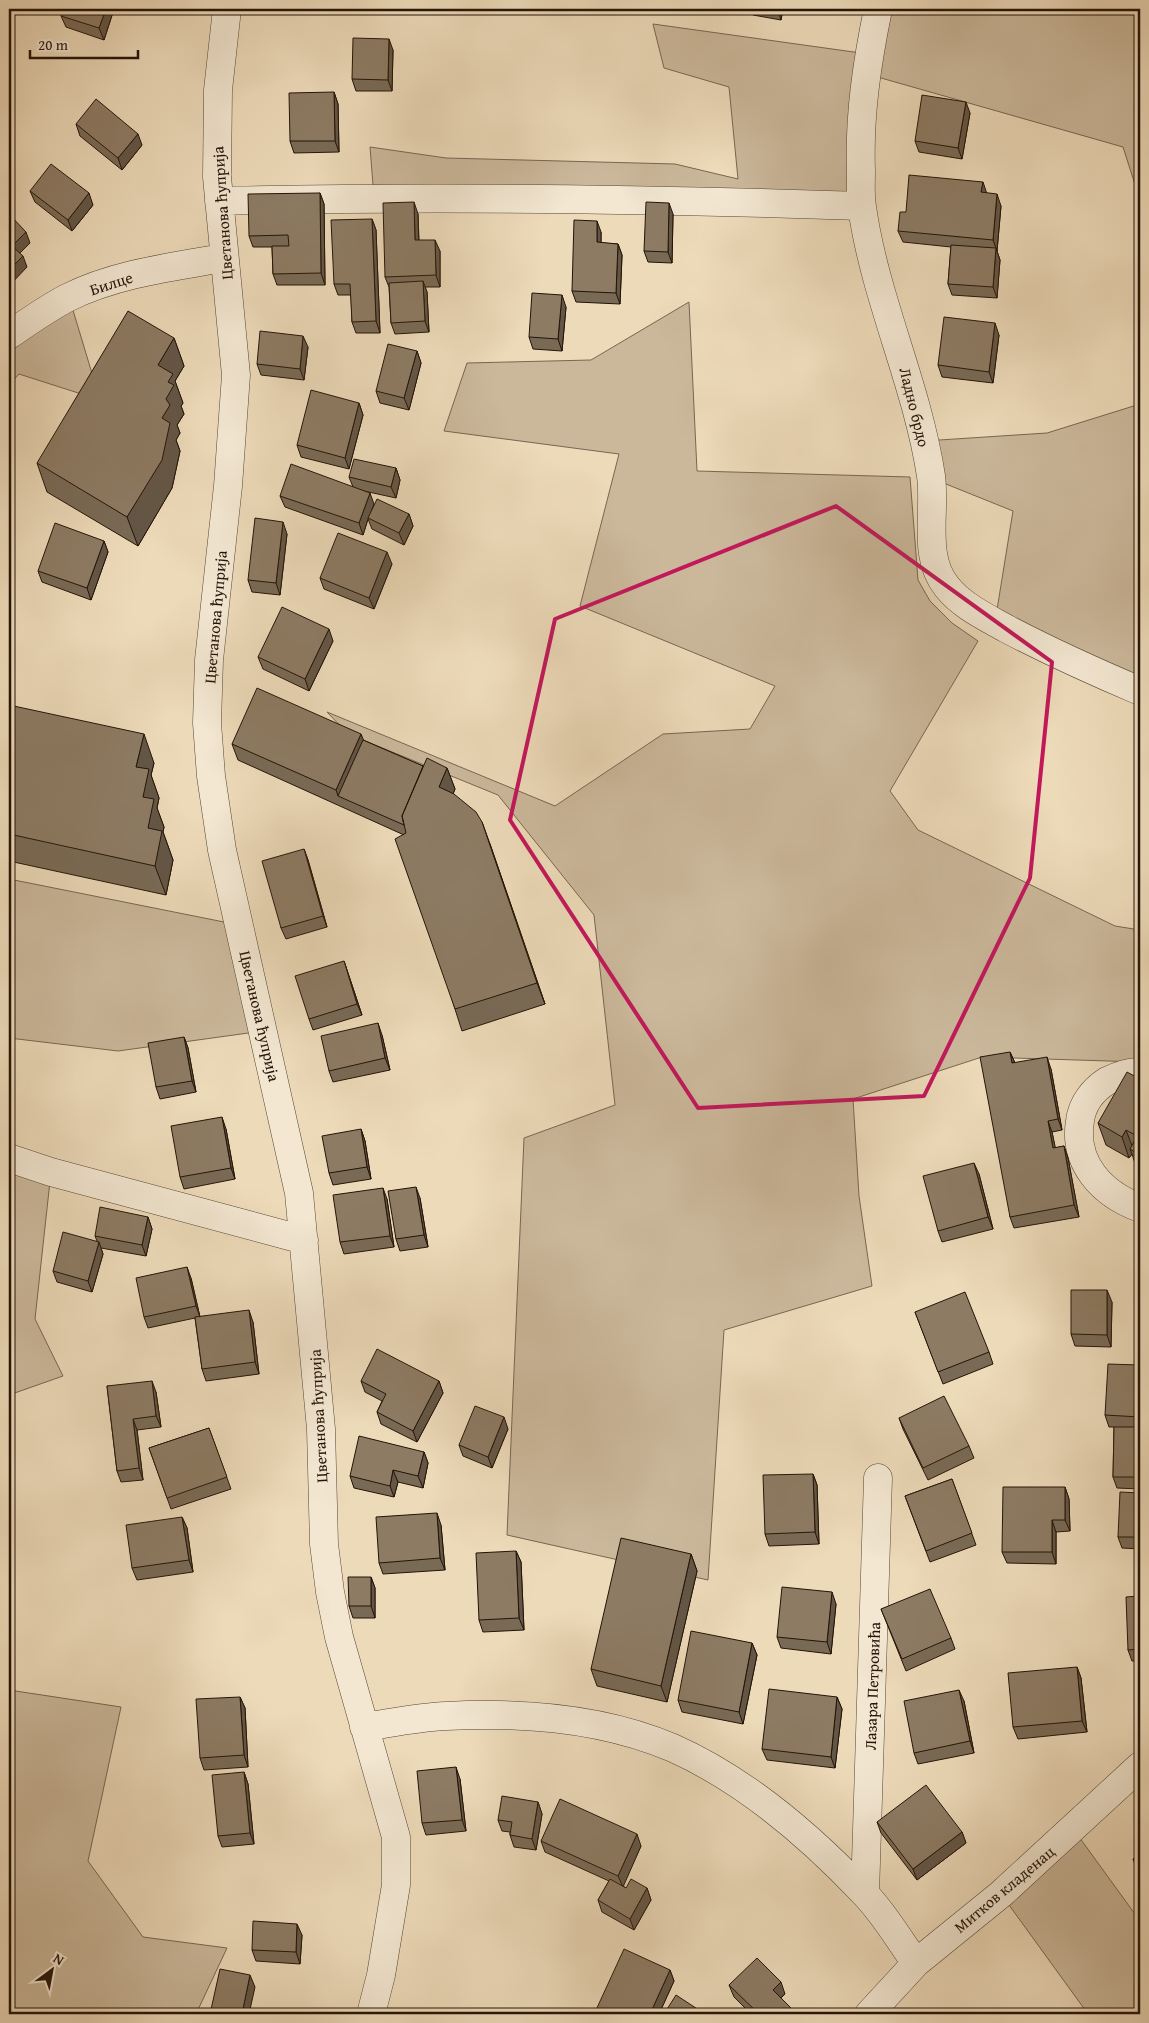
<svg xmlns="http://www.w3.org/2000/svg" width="1149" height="2023" font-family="'Gentium Book Plus',serif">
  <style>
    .green { fill: #cbb89b; stroke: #786652 }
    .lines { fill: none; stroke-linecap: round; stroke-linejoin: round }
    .minor-casing { stroke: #564634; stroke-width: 29 }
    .minor { stroke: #f3e7d2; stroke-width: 28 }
    .wall { fill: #796a56; stroke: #241408 }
    .shaded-wall { fill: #635646; stroke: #241408 }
    .building { fill: #8d7b64; stroke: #241408 }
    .marked { fill: none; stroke: #c2185b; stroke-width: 4; stroke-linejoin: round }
    .labels { text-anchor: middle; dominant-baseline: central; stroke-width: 4; stroke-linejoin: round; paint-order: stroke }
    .street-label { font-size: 16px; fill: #241408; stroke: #f3e7d2 }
  </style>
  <rect width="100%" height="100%" fill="#eddab9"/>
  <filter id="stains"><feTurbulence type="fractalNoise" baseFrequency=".004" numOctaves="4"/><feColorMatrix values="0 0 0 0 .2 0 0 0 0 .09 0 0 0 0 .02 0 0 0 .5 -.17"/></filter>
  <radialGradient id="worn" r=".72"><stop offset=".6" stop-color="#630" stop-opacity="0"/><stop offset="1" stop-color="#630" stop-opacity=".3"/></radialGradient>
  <path class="green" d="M878 9H1140V200L1123 147 867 74 862 206 373 185 370 147 446 158 675 164 738 179 729 87 664 68 653 24 868 54Z
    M69 297 100 400 19 374 9 385V335Z
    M689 302 697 471 910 477 918 580 930 601 952 623 978 641 890 791 918 830 1115 926 1140 930V1062L982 1057 853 1099 859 1196 872 1286 724 1330 708 1580 507 1535 524 1138 615 1105 594 915 498 795 348 734 327 712 555 806 663 734 750 729 775 686 580 606 619 454 444 431 467 363 591 360Z
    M1140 404V691L995 622 1013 511 931 478 924 441 1047 433Z
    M9 879 239 925 263 1031 118 1051 9 1038Z
    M9 1158 51 1172 35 1319 63 1376 9 1395Z
    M9 1690 121 1707 88 1861 143 1937 227 1948 196 2014H9Z
    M1074 1830 1140 1921V2014H1088L1001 1894Z"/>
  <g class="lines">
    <g class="minor-casing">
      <path id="minor" d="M227 9 218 90 217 177 236 375 228 486 209 660 207 723 211 776 222 850 299 1193 321 1429 324 1544 330 1592 339 1637 396 1837V1885L381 1975 371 2014
        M878 9C867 63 859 115 861 171 861 183 860 195 862 207 875 299 917 384 931 476 936 512 922 557 947 587 962 606 986 617 1007 629 1051 652 1095 672 1140 691
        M219 201C433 196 648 199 862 206
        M9 335C28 322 46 309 67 298 115 274 171 267 223 258
        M1140 1072C1129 1071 1117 1076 1107 1081 1093 1090 1082 1104 1080 1121 1073 1163 1102 1194 1140 1208
        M9 1158 51 1172 304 1240
        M364 1727C391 1723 419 1717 446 1716 521 1712 603 1718 673 1748 745 1780 810 1836 864 1893 884 1913 899 1940 916 1963
        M865 1894 878 1478
        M869 2014 916 1963 1001 1894 1140 1766"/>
    </g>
    <use href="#minor" class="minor"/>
  </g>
  <path class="wall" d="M64 9H114L104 40 66 27 61 16Z
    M293 9H336V14Z
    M751 9H783L781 20 753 15Z
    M393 50 392 91H356L352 79Z
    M334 92 338 104 339 152 294 153 290 141Z
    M970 113 962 159 919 152 915 141Z
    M76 124 142 145 122 170 80 136Z
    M30 191 93 205 72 231 35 202Z
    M320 193 324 204 325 285H277L273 274 272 247H253L249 236Z
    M986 193 1001 206 997 251 1000 260 997 298 952 295 948 284 951 247 903 242 898 231 906 212Z
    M418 214 419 240 440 251V287H425L427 292 429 332 395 334 391 323 389 287 385 277Z
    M673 214 672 263 648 262 644 251Z
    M372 219 376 230 380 333H356L352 322 351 295H338L334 284Z
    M601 232V243L618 244 622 255 620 304 576 302 572 291Z
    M566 307 562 351 533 349 529 337Z
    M999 335 993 383 942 377 938 365Z
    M174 338 184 366 175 381 183 403 181 406 184 414 177 425 180 433 176 440 180 451 172 488 138 546 47 492 37 463Z
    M308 347 304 380 261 375 257 364Z
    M417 351 421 363 409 410 380 403 376 391Z
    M359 403 363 415 349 469 301 457 297 445Z
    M396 468 400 480 396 498 364 491 374 504 372 509 409 514 413 526 404 545 372 529 368 519 363 535 285 507 280 496 353 487 349 477Z
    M287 534 280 595 252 592 248 580Z
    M104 541 108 552 91 600 42 582 38 571Z
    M392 564 374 609 324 589 320 578Z
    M333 641 309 691 263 669 258 657Z
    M9 705 154 763 151 775 159 798 157 808 164 827 163 832 173 860 166 895 9 861Z
    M363 740 423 766 447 768 455 789 453 794 490 844 545 1004 462 1031 455 1009 404 835 238 760 232 744Z
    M304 849 308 860 327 927 286 939 281 928Z
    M344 961 362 1015 313 1030 309 1019Z
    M382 1035 390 1070 333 1082 329 1071Z
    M184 1037 188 1048 196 1092 160 1099 156 1087Z
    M1010 1052 1015 1063 1051 1069 1062 1130 1052 1132 1055 1148 1064 1146 1068 1158 1079 1217 1014 1228 1010 1217Z
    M1140 1079V1172L1137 1170 1132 1154 1129 1158 1106 1145 1098 1123Z
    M226 1129 235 1179 184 1189 180 1177Z
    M361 1129 365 1141 371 1179 333 1185 329 1173Z
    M979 1174 993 1229 942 1242 938 1231Z
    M420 1198 428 1247 400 1251 396 1239Z
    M387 1199 394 1247 344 1254 340 1242Z
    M148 1217 152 1229 146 1256 101 1248 103 1254 92 1292 57 1282 53 1271 97 1241 95 1236Z
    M191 1278 200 1317 253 1322 259 1374 206 1381 202 1369 195 1318 148 1328 144 1317Z
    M1112 1302 1111 1347 1075 1346 1071 1334Z
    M915 1312 989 1352 993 1364 943 1384Z
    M1140 1365V1489L1117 1488 1113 1477 1114 1427H1109L1105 1415Z
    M361 1381H439L443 1393 417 1442 381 1424 377 1412 382 1401 365 1392Z
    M107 1386 156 1392 161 1427 137 1430 143 1480 121 1482 117 1471Z
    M899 1418 969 1446 974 1458 928 1480 903 1429Z
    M209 1428 231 1489 171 1509 149 1448Z
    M508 1429 492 1468 463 1456 459 1445Z
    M424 1452 428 1463 423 1488 398 1482 394 1497 354 1488 350 1476Z
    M813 1474 817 1485 819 1544 769 1546 765 1534Z
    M952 1479 976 1545 930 1562 905 1496Z
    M1065 1487 1069 1499 1070 1531 1056 1532V1564L1007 1563 1002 1552Z
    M1140 1493V1549L1122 1548 1118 1537Z
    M182 1517 187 1528 193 1572 137 1580 132 1568Z
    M441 1525 445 1570 383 1574 379 1563Z
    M516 1551 521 1562 524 1630 483 1632 479 1620Z
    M691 1554 697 1571 667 1702 597 1686 591 1669Z
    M371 1577 375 1588V1618H353L349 1606Z
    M1140 1596V1661H1132L1128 1650Z
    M836 1604 831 1654 781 1648 777 1637Z
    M881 1609 951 1638 955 1649 906 1671Z
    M752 1643 757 1655 743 1724 682 1712 678 1700Z
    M1077 1667 1081 1678 1087 1732 1018 1739 1013 1727Z
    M240 1697 245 1708 248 1767 204 1770 200 1758Z
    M837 1697 842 1709 835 1768 767 1760 762 1749Z
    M964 1701 974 1753 918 1764 914 1753Z
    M244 1772 248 1784 254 1844 222 1847 218 1836Z
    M460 1779 466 1831 426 1835 422 1823Z
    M538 1802 542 1814 536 1850 514 1847 510 1835V1832L502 1831 498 1820Z
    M877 1822 962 1832 966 1843 917 1880 881 1833Z
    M541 1841 641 1846 623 1886 626 1888H647L651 1900 634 1930 602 1912 598 1900 609 1881 545 1852Z
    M1140 1853V1875L1137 1870 1133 1859Z
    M302 1935 300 1964 256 1961 252 1950Z
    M670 1970 674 1981 659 2014H598L596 2010Z
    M729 1985 785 1994 781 1998 793 2014H751L734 1997Z"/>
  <path class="shaded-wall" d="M106 9H114L104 40 99 28Z
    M780 9H783L781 20 779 14Z
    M389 39 393 50 392 91 388 80Z
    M334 92 338 104 339 152 335 141Z
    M966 102 970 113 962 159 958 148Z
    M138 134 142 145 122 170 118 158Z
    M983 182 987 194 981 192Z
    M89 193 93 205 72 231 68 220Z
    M320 193 324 204 325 285 321 273Z
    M997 194 1001 206 997 251 993 240Z
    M414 202 418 214 419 251 415 240Z
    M669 203 673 214 672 263 668 252Z
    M372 219 376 230 380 333 376 321Z
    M597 221 601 232V254L597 242Z
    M26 232 30 243 16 257 12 246Z
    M435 240 440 251V287L436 275Z
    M618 244 622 255 620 304 616 293Z
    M996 248 1000 260 997 298 993 287Z
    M23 256 27 267 9 286V270Z
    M423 281 427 292 429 332 425 321Z
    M562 295 566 307 562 351 558 339Z
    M995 323 999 335 993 383 989 372Z
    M303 336 308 347 304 380 300 369Z
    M174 338 184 366 175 381 183 403 181 406 184 414 177 425 180 433 176 440 180 451 172 488 138 546 127 517 162 418 166 399 158 365Z
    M417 351 421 363 409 410 404 398Z
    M359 403 363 415 349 469 345 458Z
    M396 468 400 480 396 498 391 487Z
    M370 493 374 504 369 518H368V519L363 535 359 523Z
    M409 514 413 526 404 545 399 533Z
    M283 522 287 534 280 595 276 583Z
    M104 541 108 552 91 600 87 588Z
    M387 552 392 564 374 609 369 598Z
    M329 629 333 641 309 691 305 679Z
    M144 734 154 763 151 775 159 798 157 808 164 827 163 832 173 860 166 895 155 866 148 828 143 797 136 767Z
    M361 734 368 751 338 796 336 790Z
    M447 768 455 789 447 809 439 787Z
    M482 822 490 844 545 1004 537 983Z
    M304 849 308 860 327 927 323 916Z
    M344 961 362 1015 357 1004Z
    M378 1023 382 1035 390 1070 385 1058Z
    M184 1037 188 1048 196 1092 192 1081Z
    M1010 1052 1015 1063H1012Z
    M1047 1057 1051 1069 1062 1130 1058 1119Z
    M222 1117 226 1129 235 1179 231 1168Z
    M1048 1121 1052 1132 1058 1160 1053 1148Z
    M361 1129 365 1141 371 1179 367 1167Z
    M1126 1130 1134 1151 1130 1149 1132 1154 1129 1158 1122 1137Z
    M1064 1146 1068 1158 1079 1217 1074 1205Z
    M974 1163 979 1174 993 1229 988 1217Z
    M416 1187 420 1198 428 1247 424 1235Z
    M383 1188 387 1199 394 1247 390 1236Z
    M148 1217 152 1229 146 1256 142 1245Z
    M99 1242 103 1254 92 1292 88 1281Z
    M187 1267 191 1278 200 1317 196 1306Z
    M1107 1290 1112 1302 1111 1347 1107 1335Z
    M249 1310 253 1322 259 1374 255 1362Z
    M152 1381 156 1392 161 1427 156 1416Z
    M439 1381 443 1393 417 1442 413 1431Z
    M504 1417 508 1429 492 1468 488 1457Z
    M133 1419 137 1430 143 1480 139 1468Z
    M424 1452 428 1463 423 1488 418 1476Z
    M393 1470 398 1482 394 1497 390 1486Z
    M813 1474 817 1485 819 1544 815 1532Z
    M1065 1487 1069 1499 1070 1531 1065 1520Z
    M437 1513 441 1525 445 1570 440 1558Z
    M182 1517 187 1528 193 1572 189 1560Z
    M1052 1520 1056 1532V1564L1052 1552Z
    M516 1551 521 1562 524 1630 519 1618Z
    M691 1554 697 1571 667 1702 661 1686Z
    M371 1577 375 1588V1618L371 1606Z
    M832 1592 836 1604 831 1654 827 1642Z
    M752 1643 757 1655 743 1724 739 1712Z
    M1077 1667 1081 1678 1087 1732 1082 1721Z
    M959 1690 964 1701 974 1753 970 1741Z
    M240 1697 245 1708 248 1767 244 1755Z
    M837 1697 842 1709 835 1768 831 1757Z
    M456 1767 460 1779 466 1831 462 1820Z
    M244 1772 248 1784 254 1844 250 1833Z
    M538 1802 542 1814 536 1850 532 1839Z
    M962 1832 966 1843 917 1880 913 1869Z
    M637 1834 641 1846 623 1887 618 1876Z
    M647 1888 651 1900 634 1930 630 1919Z
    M297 1924 302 1935 300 1964 296 1952Z
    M670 1970 674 1981 659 2014H650Z
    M250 1975 255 1987 249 2014H242Z
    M781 1982 785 1994 777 2001 773 1990Z
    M791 2008 793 2014H785Z"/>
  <path class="building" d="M64 9H106L99 28 61 16Z
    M751 9H780L779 14Z
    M353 38 389 39 388 80 352 79Z
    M334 92 335 141H290L289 93Z
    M922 95 966 102 958 148 915 141Z
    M96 99 138 134 118 158 76 124Z
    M51 164 89 193 68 220 30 191Z
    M909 175 983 182 981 192 997 194 993 240 898 231 900 212H906Z
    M320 193 321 273 273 274 272 246H289L288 235 249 236 248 194Z
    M414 202 415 240H435L436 275 385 277 383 203Z
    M646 202 669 203 668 252 644 251Z
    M9 214 26 232 12 246 23 256 9 270Z
    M372 219 376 321 352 322 350 284H334L331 220Z
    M574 220 597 221V242L618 244 616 293 572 291Z
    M951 245 996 248 993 287 948 284Z
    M423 281 425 321 391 323 389 283Z
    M532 293 562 295 558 339 529 337Z
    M128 311 174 338 158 365 173 374 168 382 174 385 166 399 170 405 162 418 170 423 162 460 127 517 37 463Z
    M944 317 995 323 989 372 938 365Z
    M260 331 303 336 300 369 257 364Z
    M388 344 417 351 404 398 376 391Z
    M311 390 359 403 345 458 297 445Z
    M354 459 396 468 391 487 349 477Z
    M291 464 370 493 359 523 280 496Z
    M377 499 409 514 399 533 368 518Z
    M255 518 283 522 276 583 248 580Z
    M55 523 104 541 87 588 38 571Z
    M338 533 387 552 369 598 320 578Z
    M282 607 329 629 305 679 258 657Z
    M257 688 361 734 336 790 232 744Z
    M9 705 144 734 136 767 149 769 143 797 154 799 148 828 162 831 155 866 9 834Z
    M363 740 423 766 402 816 404 825 338 796Z
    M427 758 447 768 439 787 454 794 476 812 482 822 537 983 455 1009 395 839 406 833 402 816Z
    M304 849 323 916 281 928 262 861Z
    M344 961 357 1004 309 1019 295 976Z
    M378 1023 385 1058 329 1071 321 1036Z
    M184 1037 192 1081 156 1087 148 1043Z
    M1010 1052 1012 1063 1047 1057 1058 1119 1048 1121 1053 1148 1064 1146 1074 1205 1010 1217 980 1057Z
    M1127 1072 1140 1079V1155L1130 1149 1137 1136 1126 1130 1122 1137 1098 1123Z
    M222 1117 231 1168 180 1177 171 1126Z
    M361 1129 367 1167 329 1173 322 1136Z
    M974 1163 988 1217 938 1231 923 1176Z
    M416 1187 424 1235 396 1239 388 1191Z
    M383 1188 390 1236 340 1242 333 1195Z
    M100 1207 148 1217 142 1245 95 1236Z
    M63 1232 99 1242 88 1281 53 1271Z
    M187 1267 196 1306 144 1317 136 1278Z
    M1071 1290H1107V1335L1071 1334Z
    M965 1292 989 1352 938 1372 915 1312Z
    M249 1310 255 1362 202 1369 195 1317Z
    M377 1349 439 1381 413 1431 377 1412 386 1394 361 1381Z
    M1108 1364 1140 1365V1417L1105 1415Z
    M152 1381 156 1416 133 1419 139 1468 117 1471 107 1386Z
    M944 1396 969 1446 923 1468 899 1418Z
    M475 1406 504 1417 488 1457 459 1445Z
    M1114 1427H1140V1477H1113Z
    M209 1428 227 1477 167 1498 149 1448Z
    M359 1436 424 1452 418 1476 393 1470 390 1486 350 1476Z
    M813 1474 815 1532 765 1534 763 1475Z
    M952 1479 972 1533 926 1551 905 1496Z
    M1003 1487H1065V1520H1052V1552H1002Z
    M1120 1492 1140 1493V1537H1118Z
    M437 1513 440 1558 379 1563 376 1517Z
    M182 1517 189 1560 132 1568 126 1525Z
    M621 1538 691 1554 661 1686 591 1669Z
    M516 1551 519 1618 479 1620 476 1553Z
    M348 1577H371V1606H349Z
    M782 1587 832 1592 827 1642 777 1637Z
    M930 1589 951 1638 902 1659 881 1609Z
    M1140 1596V1649L1128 1650 1126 1597Z
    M691 1631 752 1643 739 1712 678 1700Z
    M1077 1667 1082 1721 1013 1727 1008 1673Z
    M769 1689 837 1697 831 1757 762 1749Z
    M959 1690 970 1741 914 1753 904 1701Z
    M240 1697 244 1755 200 1758 196 1699Z
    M456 1767 462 1820 422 1823 417 1771Z
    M244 1772 250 1833 218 1836 212 1775Z
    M926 1785 962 1832 913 1869 877 1822Z
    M502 1796 538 1802 532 1839 510 1835 512 1822 498 1820Z
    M560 1799 637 1834 618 1876 541 1841Z
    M1140 1853V1870L1133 1859Z
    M610 1879 626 1888 631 1879 647 1888 630 1919 598 1900Z
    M253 1921 297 1924 296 1952 252 1950Z
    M624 1949 670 1970 650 2014H605L596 2010Z
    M757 1958 781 1982 773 1990 791 2008 785 2014H759L729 1985Z
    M220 1969 250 1975 242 2014H210Z
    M676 1995 705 2014H664Z"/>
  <path class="marked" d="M836 506 1052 662 1030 878 924 1096 698 1108 510 820 555 619Z"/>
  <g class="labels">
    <g class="street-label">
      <text transform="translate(222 213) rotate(-94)">Цветанова ћуприја</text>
      <text transform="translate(111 283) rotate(-18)">Билце</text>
      <text transform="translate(915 407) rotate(76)">Ладно брдо</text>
      <text transform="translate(215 617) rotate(-85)">Цветанова ћуприја</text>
      <text transform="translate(260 1016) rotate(77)">Цветанова ћуприја</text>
      <text transform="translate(318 1416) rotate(-93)">Цветанова ћуприја</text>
      <text transform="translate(872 1686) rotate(-88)">Лазара Петровића</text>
      <text transform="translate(1004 1889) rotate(-40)">Митков кладенац</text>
    </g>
  </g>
  <rect width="1149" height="2023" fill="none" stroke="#eddab9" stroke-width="30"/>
  <rect x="10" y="10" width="1129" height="2003" fill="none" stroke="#241408" stroke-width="2.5"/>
  <rect x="15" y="15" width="1119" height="1993" fill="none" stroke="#241408"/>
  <g transform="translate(52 1970) rotate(32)" stroke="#f3e7d2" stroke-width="4" paint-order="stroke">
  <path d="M0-4L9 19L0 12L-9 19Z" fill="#241408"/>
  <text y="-8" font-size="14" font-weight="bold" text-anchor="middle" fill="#241408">N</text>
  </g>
  <path d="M30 50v8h108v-8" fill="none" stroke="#241408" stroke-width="2.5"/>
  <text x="38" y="50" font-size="15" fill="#241408" stroke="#f3e7d2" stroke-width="4" paint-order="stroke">20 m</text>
  <rect width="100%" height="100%" filter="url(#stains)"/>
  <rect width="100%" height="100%" fill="url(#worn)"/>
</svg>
